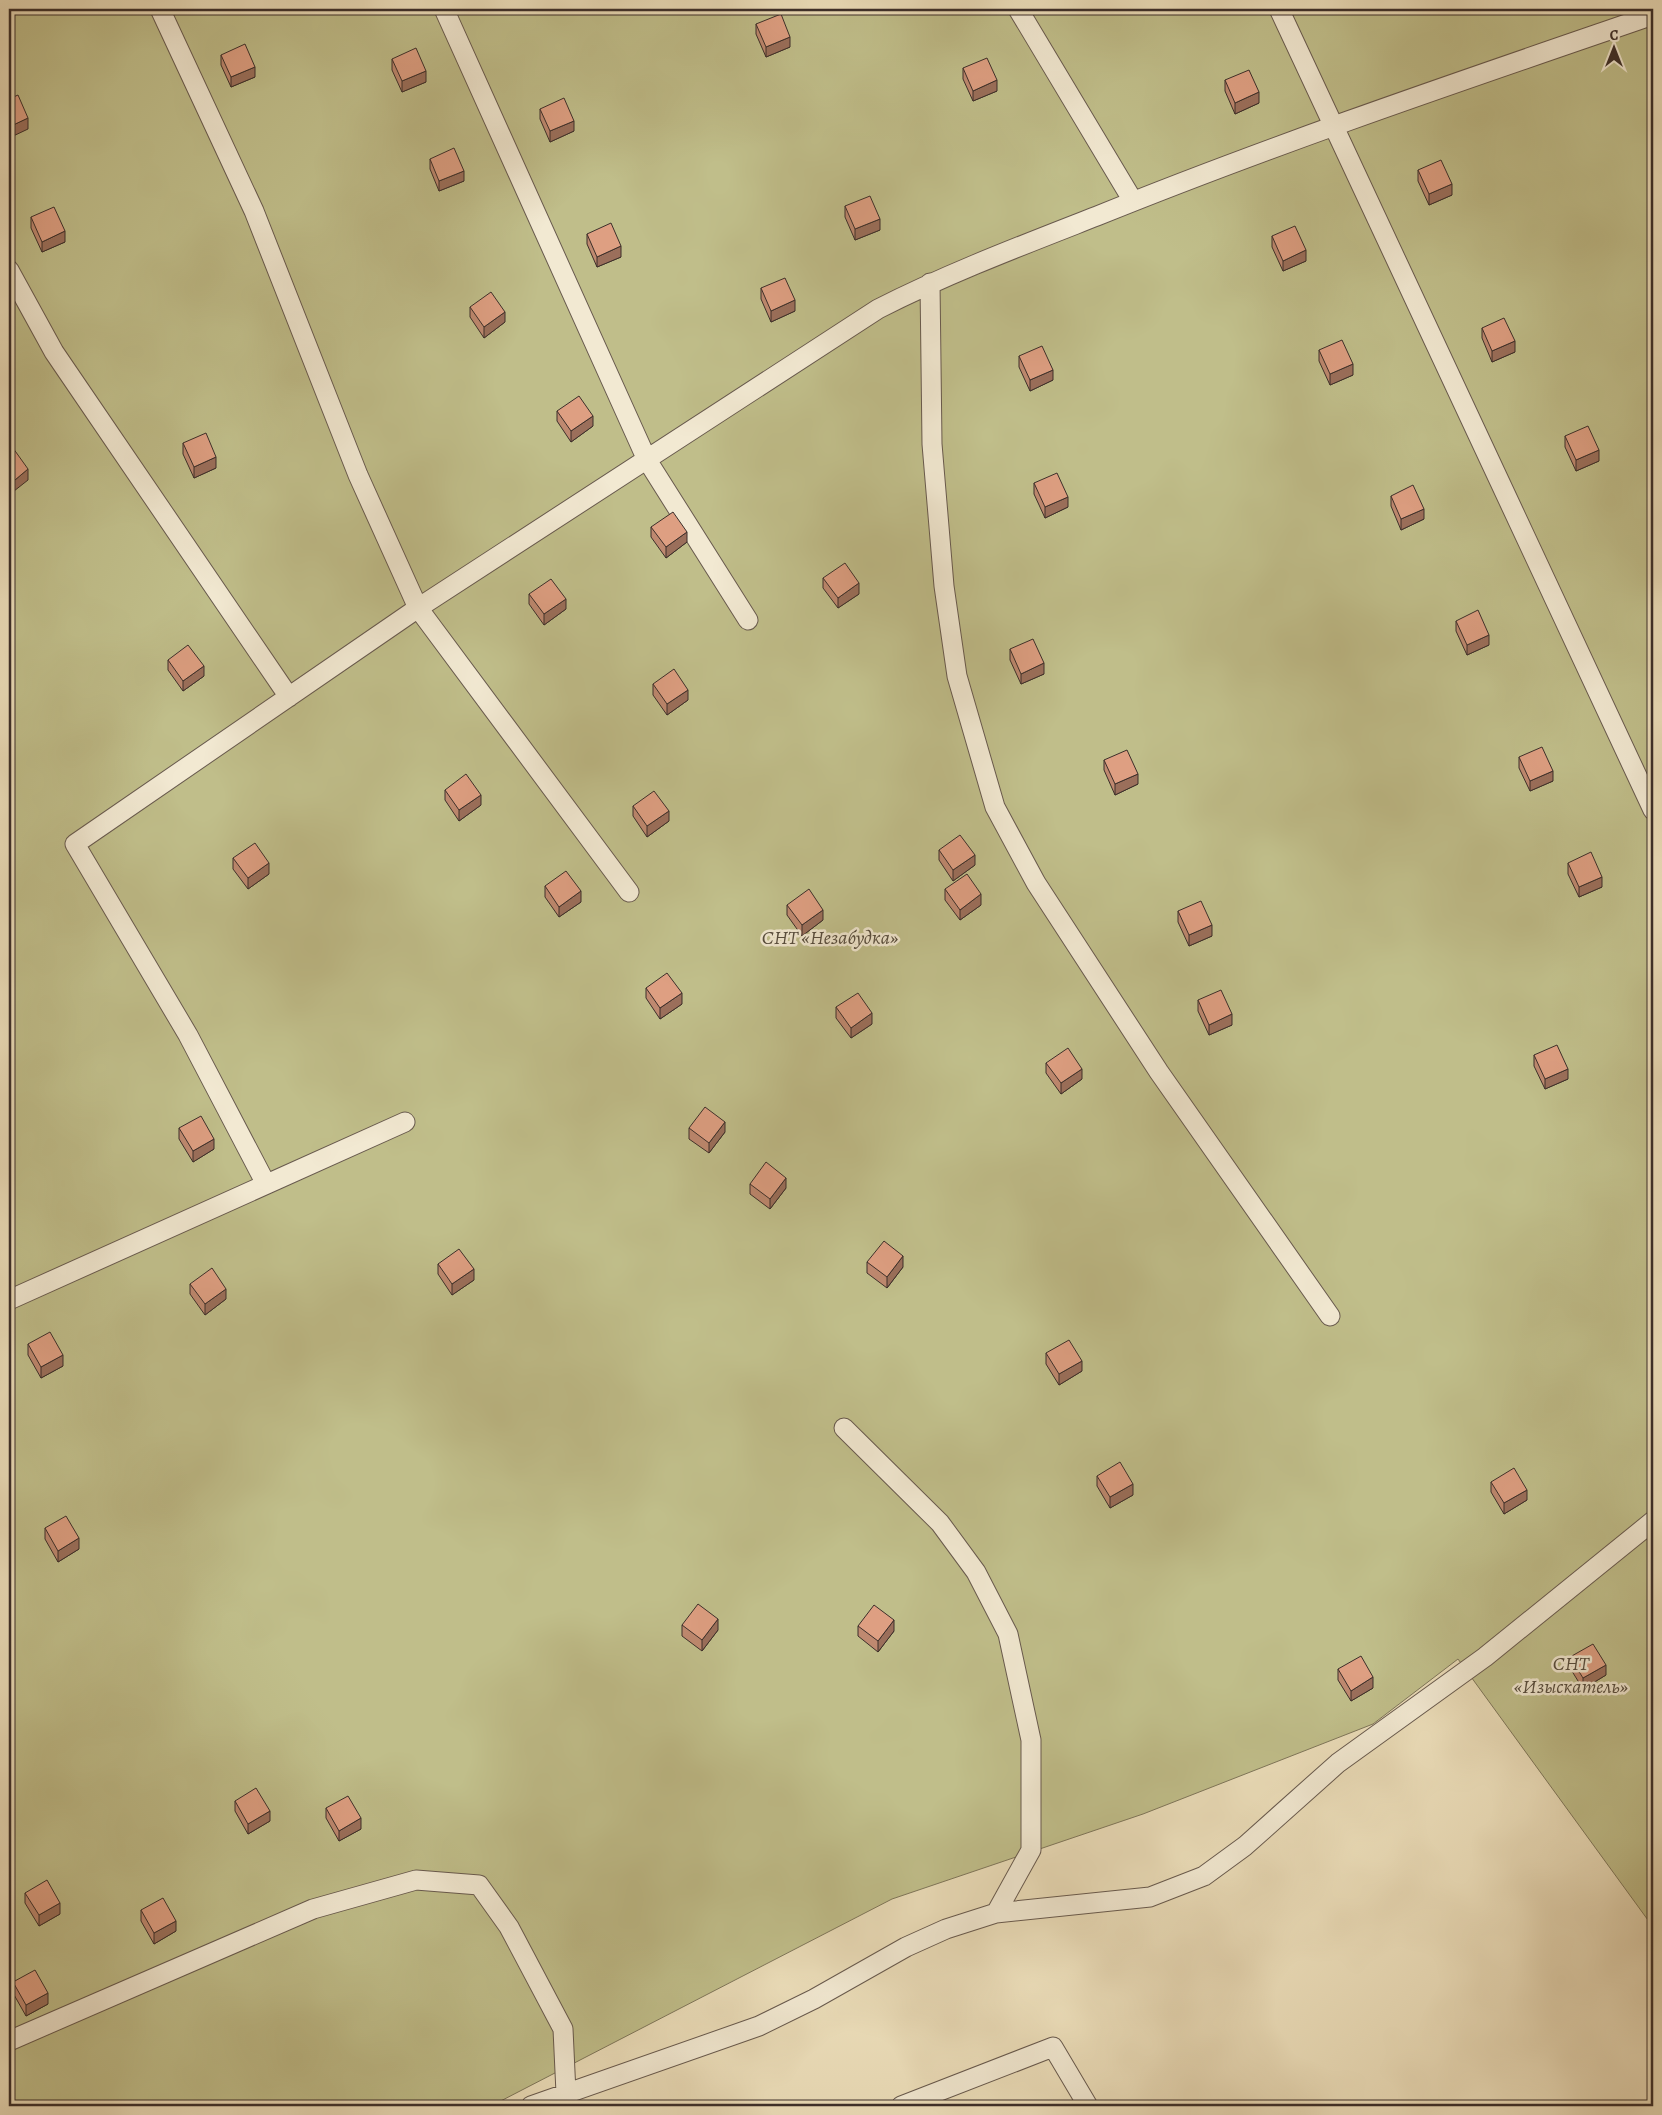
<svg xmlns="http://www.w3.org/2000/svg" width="1662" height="2115" font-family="Alegreya,serif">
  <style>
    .green { fill: #c0be8a; stroke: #7e765a }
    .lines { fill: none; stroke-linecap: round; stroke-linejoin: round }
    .lane-casing { stroke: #685a4e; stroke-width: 21 }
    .lane { stroke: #f2e9d2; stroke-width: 19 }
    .wall { fill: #bf8970; stroke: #3c2f2a }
    .shaded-wall { fill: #9b6f5b; stroke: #3c2f2a }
    .building { fill: #de9f82; stroke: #3c2f2a }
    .labels { text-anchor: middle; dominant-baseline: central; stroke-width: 5; stroke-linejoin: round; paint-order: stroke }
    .park-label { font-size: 20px; font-style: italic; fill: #564c3d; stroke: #f2e9d2 }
  </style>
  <rect width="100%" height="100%" fill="#ebddb9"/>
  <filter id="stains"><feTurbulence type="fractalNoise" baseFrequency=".004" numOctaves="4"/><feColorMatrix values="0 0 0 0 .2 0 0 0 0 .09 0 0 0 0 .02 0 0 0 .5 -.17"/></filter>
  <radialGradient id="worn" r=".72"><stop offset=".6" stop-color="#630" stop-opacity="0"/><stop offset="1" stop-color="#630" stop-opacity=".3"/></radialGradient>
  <path class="green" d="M9 9H1653V1927L1458 1659 1373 1724 1143 1814 892 1899 491 2106H9Z"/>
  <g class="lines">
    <g class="lane-casing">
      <path id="lane" d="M160 9 254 211 358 475 418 608 629 892
        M444 9 647 460 748 620
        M1018 9 1133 201
        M1279 9 1653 810
        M9 270 54 352 289 697
        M930 283 932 444 944 586 957 676 995 807 1036 883 1159 1072 1330 1316
        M266 1184 188 1035 75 844 418 608 878 309C949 273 1023 245 1097 216 1280 142 1467 79 1653 15
        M9 1300 405 1122
        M844 1428 940 1523 976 1572 1008 1634 1031 1740V1850L996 1913
        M9 2041 313 1909 416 1880 479 1885 509 1927 563 2029 566 2093
        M531 2106 759 2026 814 1999 906 1947 946 1929 996 1913 1150 1897 1204 1876 1245 1846 1338 1763 1485 1657 1653 1521
        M901 2106 1053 2047 1088 2106"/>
    </g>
    <use href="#lane" class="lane"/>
  </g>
  <path class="wall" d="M756 24 790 47 766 57 756 34Z
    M221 55 255 77 231 87 221 65Z
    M392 59 426 82 402 92 392 70Z
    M963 68 997 91 973 101 963 79Z
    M1225 80 1259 103 1235 114 1225 91Z
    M540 109 574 131 550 142 540 119Z
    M430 159 464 181 439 191 430 169Z
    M1418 170 1452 195 1429 205 1418 181Z
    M845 206 880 230 855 240 845 217Z
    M31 217 65 242 42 252 31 228Z
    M587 234 621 257 597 267 587 244Z
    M1272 236 1306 261 1283 271 1272 247Z
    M761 288 795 311 771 322 761 299Z
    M470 307 505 322 484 338 470 317Z
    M1482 328 1515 352 1492 362 1482 338Z
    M1319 350 1353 375 1330 385 1319 361Z
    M1019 356 1053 380 1030 391 1019 367Z
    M557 411 593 426 571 442 557 421Z
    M1565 436 1599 461 1576 471 1565 447Z
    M183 443 216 468 194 478 183 454Z
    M1034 483 1068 507 1045 518 1034 494Z
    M1391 496 1424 519 1401 530 1391 506Z
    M651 527 687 542 666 558 651 537Z
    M823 578 859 594 838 608 823 588Z
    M529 594 566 609 544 625 529 604Z
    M1456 621 1489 645 1467 655 1456 631Z
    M1010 649 1044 674 1021 684 1010 660Z
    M168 660 204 676 183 691 168 670Z
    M653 684 688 700 667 715 653 695Z
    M1519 757 1553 781 1530 791 1519 768Z
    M1104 760 1138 784 1115 795 1104 770Z
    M445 790 481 805 459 821 445 800Z
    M633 806 669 821 647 837 633 816Z
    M939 850 975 865 953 881 939 860Z
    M233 858 269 874 248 889 233 869Z
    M1568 863 1602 887 1579 897 1568 874Z
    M545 886 581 902 559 917 545 897Z
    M945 889 981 905 960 920 945 900Z
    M787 905 823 920 802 936 787 915Z
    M1178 911 1212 936 1189 946 1178 922Z
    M646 988 682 1004 660 1019 646 998Z
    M1198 1000 1232 1025 1209 1035 1198 1011Z
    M836 1007 872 1024 851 1038 836 1018Z
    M1534 1055 1568 1079 1545 1089 1534 1066Z
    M1046 1063 1082 1079 1061 1094 1046 1073Z
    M179 1128 214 1149 193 1162 179 1139Z
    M689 1128 725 1132 709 1153 689 1139Z
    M750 1184 786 1188 770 1209 750 1194Z
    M867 1262 903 1267 887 1288 867 1273Z
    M438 1264 474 1280 452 1295 438 1274Z
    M190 1284 226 1299 205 1315 190 1294Z
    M28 1344 63 1366 41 1378 28 1355Z
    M1046 1353 1082 1371 1059 1385 1046 1364Z
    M1097 1476 1133 1495 1110 1508 1097 1486Z
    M1491 1482 1527 1500 1504 1514 1491 1492Z
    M45 1528 79 1549 58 1562 45 1539Z
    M682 1625 718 1630 702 1651 682 1636Z
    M858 1626 894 1631 878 1652 858 1636Z
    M1570 1657 1606 1675 1583 1689 1570 1668Z
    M1338 1669 1373 1688 1351 1701 1338 1680Z
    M235 1801 270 1821 248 1834 235 1811Z
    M326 1808 361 1829 339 1841 326 1818Z
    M25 1893 60 1914 39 1926 25 1903Z
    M141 1910 176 1931 154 1944 141 1921Z
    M13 1982 48 2004 26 2016 13 1993Z"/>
  <path class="shaded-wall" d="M790 37V47L766 57V47Z
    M255 67V77L231 87V77Z
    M426 71V82L402 92V81Z
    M997 80V91L973 101V91Z
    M1259 92V103L1235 114V103Z
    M28 118V129L9 138V127Z
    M574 121V131L550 142V131Z
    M464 171V181L439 191V181Z
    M1452 184V195L1429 205V194Z
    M880 219V230L855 240V229Z
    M65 231V242L42 252V242Z
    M621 246V257L597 267V257Z
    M1306 250V261L1283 271V261Z
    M795 300V311L771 322V311Z
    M505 312V322L484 338V327Z
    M1515 341V352L1492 362V351Z
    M1353 364V375L1330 385V374Z
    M1053 370V380L1030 391V380Z
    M593 416V426L571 442V431Z
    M1599 450V461L1576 471V460Z
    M216 457V468L194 478V467Z
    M28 469V480L9 495V485Z
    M1068 497V507L1045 518V507Z
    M1424 509V519L1401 530V519Z
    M687 532V542L666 558V547Z
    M859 583V594L838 608V598Z
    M566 599V609L544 625V614Z
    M1489 635V645L1467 655V645Z
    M1044 663V674L1021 684V674Z
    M204 666V676L183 691V681Z
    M688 690V700L667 715V704Z
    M1553 771V781L1530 791V781Z
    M1138 774V784L1115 795V784Z
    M481 795V805L459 821V810Z
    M669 811V821L647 837V826Z
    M975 855V865L953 881V870Z
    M269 863V874L248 889V878Z
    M1602 877V887L1579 897V887Z
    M581 891V902L559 917V907Z
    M981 894V905L960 920V910Z
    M823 910V920L802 936V925Z
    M1212 925V936L1189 946V935Z
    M682 993V1004L660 1019V1008Z
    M872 1013V1024L851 1038V1028Z
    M1232 1014V1025L1209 1035V1025Z
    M1082 1069V1079L1061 1094V1083Z
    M1568 1069V1079L1545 1089V1079Z
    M725 1122V1132L709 1153V1143Z
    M214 1139V1149L193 1162V1151Z
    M786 1178V1188L770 1209V1199Z
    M903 1256V1267L887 1288V1277Z
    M474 1269V1280L452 1295V1284Z
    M226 1289V1299L205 1315V1304Z
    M63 1355V1366L41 1378V1367Z
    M1082 1361V1371L1059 1385V1374Z
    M1133 1484V1495L1110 1508V1497Z
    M1527 1490V1500L1504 1514V1503Z
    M79 1538V1549L58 1562V1551Z
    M718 1619V1630L702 1651V1640Z
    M894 1620V1631L878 1652V1641Z
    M1606 1665V1675L1583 1689V1678Z
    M1373 1677V1688L1351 1701V1691Z
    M270 1811V1821L248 1834V1824Z
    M361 1818V1829L339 1841V1831Z
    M60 1903V1914L39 1926V1915Z
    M176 1921V1931L154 1944V1933Z
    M48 1993V2004L26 2016V2005Z"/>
  <path class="building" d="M781 14 790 37 766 47 756 24Z
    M245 44 255 67 231 77 221 55Z
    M416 48 426 71 402 81 392 59Z
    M987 58 997 80 973 91 963 68Z
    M1249 70 1259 92 1235 103 1225 80Z
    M18 95 28 118 9 127V99Z
    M564 98 574 121 550 131 540 109Z
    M454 148 464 171 439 181 430 159Z
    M1441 160 1452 184 1429 194 1418 170Z
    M870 196 880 219 855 229 845 206Z
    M54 207 65 231 42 242 31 217Z
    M611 223 621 246 597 257 587 234Z
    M1295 226 1306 250 1283 261 1272 236Z
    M785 278 795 300 771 311 761 288Z
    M491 292 505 312 484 327 470 307Z
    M1504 318 1515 341 1492 351 1482 328Z
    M1342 340 1353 364 1330 374 1319 350Z
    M1042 346 1053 370 1030 380 1019 356Z
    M579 396 593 416 571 431 557 411Z
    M1588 426 1599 450 1576 460 1565 436Z
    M206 433 216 457 194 467 183 443Z
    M13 448 28 469 9 485V451Z
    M1057 473 1068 497 1045 507 1034 483Z
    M1413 485 1424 509 1401 519 1391 496Z
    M673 512 687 532 666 547 651 527Z
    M845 563 859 583 838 598 823 578Z
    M551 579 566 599 544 614 529 594Z
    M1478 610 1489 635 1467 645 1456 621Z
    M1033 639 1044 663 1021 674 1010 649Z
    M188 645 204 666 183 681 168 660Z
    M674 669 688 690 667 704 653 684Z
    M1542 747 1553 771 1530 781 1519 757Z
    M1127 750 1138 774 1115 784 1104 760Z
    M466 774 481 795 459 810 445 790Z
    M654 791 669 811 647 826 633 806Z
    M960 835 975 855 953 870 939 850Z
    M255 843 269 863 248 878 233 858Z
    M1591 852 1602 877 1579 887 1568 863Z
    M566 871 581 891 559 907 545 886Z
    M967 874 981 894 960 910 945 889Z
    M809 889 823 910 802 925 787 905Z
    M1201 901 1212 925 1189 935 1178 911Z
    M667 973 682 993 660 1008 646 988Z
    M1221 990 1232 1014 1209 1025 1198 1000Z
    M858 993 872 1013 851 1028 836 1007Z
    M1557 1045 1568 1069 1545 1079 1534 1055Z
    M1068 1048 1082 1069 1061 1083 1046 1063Z
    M705 1107 725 1122 709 1143 689 1128Z
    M201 1116 214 1139 193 1151 179 1128Z
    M766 1162 786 1178 770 1199 750 1184Z
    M884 1241 903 1256 887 1277 867 1262Z
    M459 1249 474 1269 452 1284 438 1264Z
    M212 1268 226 1289 205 1304 190 1284Z
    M50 1332 63 1355 41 1367 28 1344Z
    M1069 1340 1082 1361 1059 1374 1046 1353Z
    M1120 1462 1133 1484 1110 1497 1097 1476Z
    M1514 1468 1527 1490 1504 1503 1491 1482Z
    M66 1516 79 1538 58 1551 45 1528Z
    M698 1604 718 1619 702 1640 682 1625Z
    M874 1605 894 1620 878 1641 858 1626Z
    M1593 1644 1606 1665 1583 1678 1570 1657Z
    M1361 1656 1373 1677 1351 1691 1338 1669Z
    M256 1788 270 1811 248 1824 235 1801Z
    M348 1796 361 1818 339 1831 326 1808Z
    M47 1880 60 1903 39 1915 25 1893Z
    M163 1898 176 1921 154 1933 141 1910Z
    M35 1970 48 1993 26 2005 13 1982Z"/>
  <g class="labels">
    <g class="park-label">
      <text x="830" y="937">СНТ «Незабудка»</text>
      <text x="1571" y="1663">СНТ<tspan x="1571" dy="23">«Изыскатель»</tspan></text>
    </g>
  </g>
  <rect width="1662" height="2115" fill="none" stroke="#ebddb9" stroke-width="30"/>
  <rect x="10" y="10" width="1642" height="2095" fill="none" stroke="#3c2f2a" stroke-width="2.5"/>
  <rect x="15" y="15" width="1632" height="2085" fill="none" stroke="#3c2f2a"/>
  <g transform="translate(1614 48)" stroke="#f2e9d2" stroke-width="4" paint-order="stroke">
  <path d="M0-4L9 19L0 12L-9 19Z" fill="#3c2f2a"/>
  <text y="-8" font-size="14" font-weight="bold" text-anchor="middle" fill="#3c2f2a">С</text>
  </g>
  <rect width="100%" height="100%" filter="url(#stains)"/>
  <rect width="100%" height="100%" fill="url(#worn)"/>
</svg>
